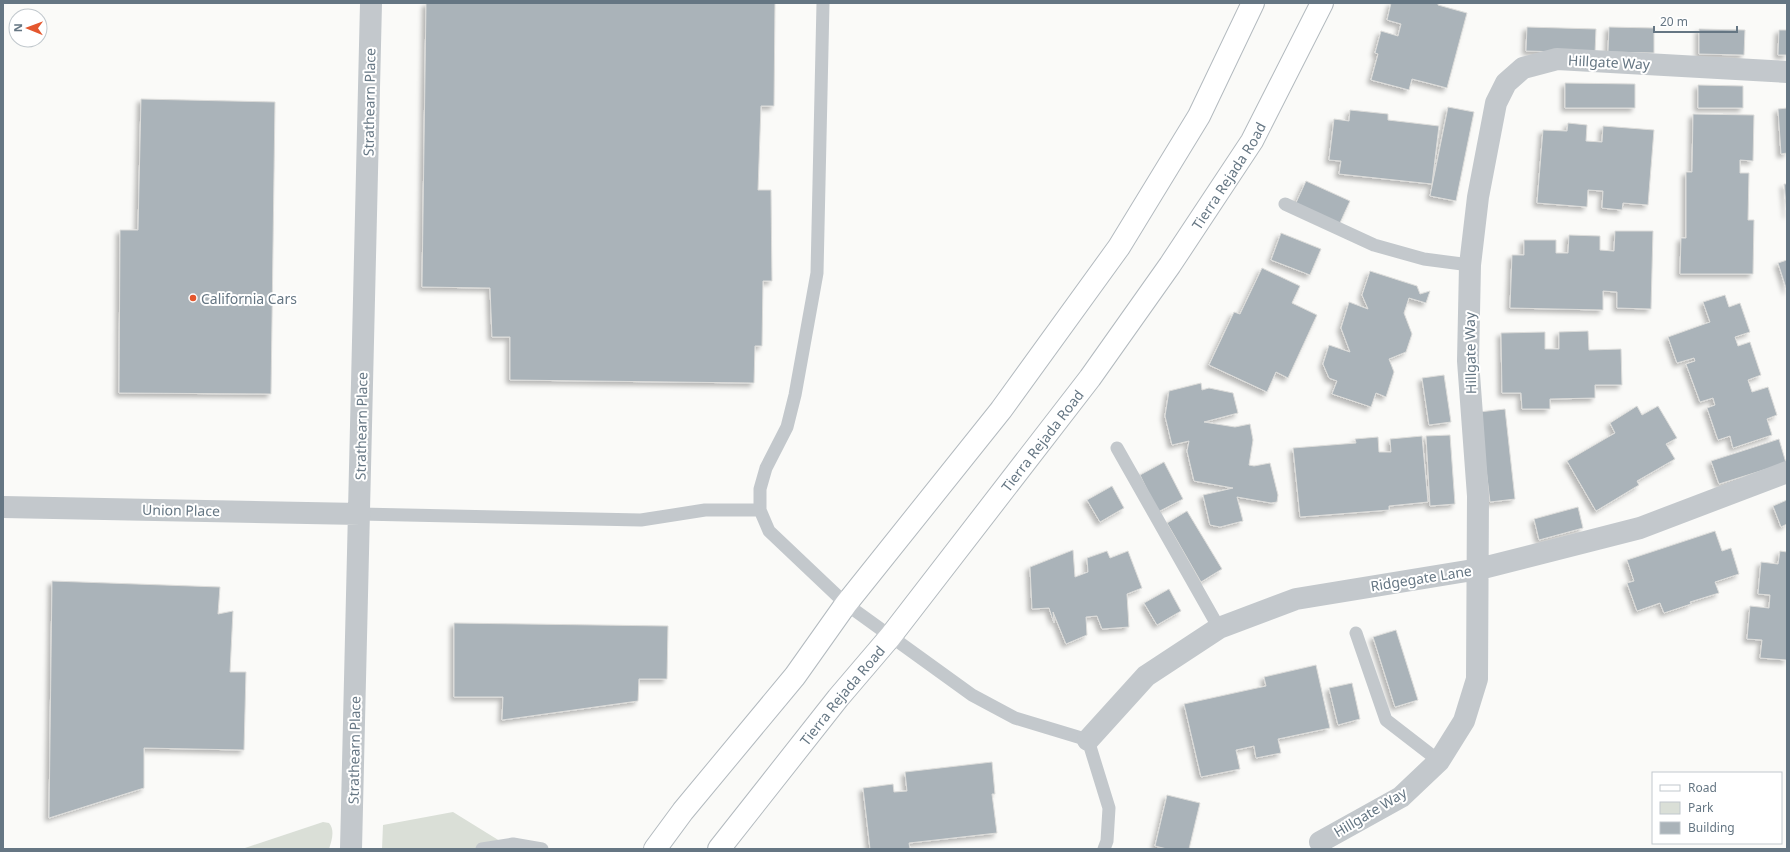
<svg xmlns="http://www.w3.org/2000/svg" width="1790" height="852" font-family="'Noto Sans',sans-serif">
  <style>
    .green { fill: #dadfd7 }
    .building { fill: #aab3b9; stroke: #dcdcda; filter: url(#shadow) }
    .lines { fill: none; stroke-linecap: round; stroke-linejoin: round }
    .secondary-casing { stroke: #b3babf; stroke-width: 24 }
    .service { stroke: #c3c8cc; stroke-width: 13 }
    .minor { stroke: #c3c8cc; stroke-width: 22 }
    .secondary { stroke: #fff; stroke-width: 22 }
    .poi-dot { fill: #e4572e; stroke: #fff; stroke-width: 1.5 }
    .labels { text-anchor: middle; dominant-baseline: central; stroke-width: 4; stroke-linejoin: round; paint-order: stroke }
    .street-label { font-size: 14px; fill: #657683; stroke: #fff }
    .poi-label { font-size: 14px; fill: #657683; stroke: #fff; text-anchor: start }
  </style>
  <defs>
    <filter id="shadow"><feDropShadow dx="-3.5" dy="3.5" stdDeviation="2" flood-color="#0004"/></filter>
  </defs>
  <rect width="100%" height="100%" fill="#fafaf8"/>
  <path class="green" d="M453 812 513 849H382L383 825Z
    M323 822 329 823C335 830 332 840 329 849H242Z"/>
  <path class="building" d="M426 3H775L774 106H761L758 190H771L772 281H763L762 346H755L754 383 510 380V337H492L490 288 422 287Z
    M1391 3H1438V5L1467 13 1447 88 1412 79 1409 90 1371 80 1378 54 1375 53 1381 31 1398 36 1401 24 1387 20Z
    M1527 27 1596 29 1595 53 1526 51Z
    M1609 27 1654 28V53L1608 52Z
    M1699 29 1745 30 1744 55 1699 54Z
    M1779 30H1787V55H1778Z
    M1565 83 1635 84V108H1565Z
    M1698 85 1743 86V108H1698Z
    M141 99 275 102 271 394 119 393 120 230H138Z
    M1448 107 1474 112 1456 201 1430 196Z
    M1787 108V153L1781 154 1778 109Z
    M1350 110 1388 114V120L1439 126 1432 184 1339 174 1341 161 1329 160 1334 119 1349 121Z
    M1693 114 1754 115 1753 161 1740 160V173H1749L1748 220H1754L1753 274H1680L1681 238H1686V172H1692Z
    M1568 123 1587 125 1586 141 1602 142 1603 126 1654 130 1648 205 1623 203 1622 210 1602 208 1603 191 1588 190 1587 207 1537 203 1543 130 1567 131Z
    M1306 181 1350 201 1339 225 1295 205Z
    M1784 184H1787V215Z
    M1615 231H1653L1651 309 1617 308V292L1603 291V310L1510 308 1512 255H1524V240H1556V253H1568L1569 235 1600 236V250L1614 251Z
    M1281 233 1321 249 1310 275 1271 260Z
    M1787 260V291L1778 263Z
    M1262 268 1300 286 1292 303 1317 315 1288 378 1276 372 1267 392 1209 365 1234 312 1240 314Z
    M1370 271 1417 286 1420 294 1430 291 1426 303 1409 298 1404 313 1412 334 1406 352 1389 359 1394 372 1386 397 1376 393 1371 407 1332 394 1337 381 1329 378 1323 364 1329 345 1350 352 1341 328 1349 302 1368 309 1362 295Z
    M1725 295 1729 307 1740 303 1750 332 1735 337 1738 346 1750 342 1761 375 1748 380 1752 392 1768 387 1777 415 1767 419 1772 435 1733 448 1730 436 1718 440 1707 408 1715 405 1713 398 1700 402 1686 364 1695 361 1694 358 1677 363 1668 337 1710 322 1703 302Z
    M1588 331 1589 350 1621 349 1622 385H1595V398L1550 399V409H1522L1521 393H1502L1501 333 1545 332V349H1559V332Z
    M1444 375 1451 422 1429 425 1422 378Z
    M1201 383 1202 390 1209 388 1233 393 1238 413 1204 422 1235 427 1250 424 1253 440 1249 465 1254 466 1270 463 1278 495 1277 502 1271 503 1237 497 1243 521 1220 527 1210 525 1203 495 1233 488 1194 481 1187 451 1189 441 1172 445 1165 416 1169 391Z
    M1637 406 1642 415 1658 406 1677 438 1666 444 1675 459 1637 481 1639 485 1596 511 1567 461 1615 433 1610 423Z
    M1505 409 1515 499 1490 502 1479 412Z
    M1450 435 1455 504 1430 506 1426 436Z
    M1422 436 1428 502 1389 506V510L1300 517 1293 448 1356 443 1355 439 1378 437 1379 452H1391L1390 439Z
    M1779 439 1786 463 1719 484 1711 461Z
    M1164 462 1183 499 1158 512 1140 475Z
    M1112 486 1124 508 1100 522 1087 500Z
    M1787 500V524L1781 527 1773 506Z
    M1578 507 1583 528 1539 540 1534 519Z
    M1187 511 1222 569 1201 582 1167 523Z
    M1715 531 1722 551 1731 548 1739 574 1715 582 1719 593 1690 602 1691 604 1664 613 1660 603 1637 611 1627 583 1634 581 1627 560Z
    M1073 550 1075 577 1088 572 1087 558 1107 551 1110 558 1128 551 1142 588 1127 594 1129 627 1102 629 1097 616 1086 617 1087 635 1066 644 1053 612 1054 623 1049 608 1032 609 1030 567Z
    M1780 551 1787 552V660L1760 658 1762 640 1747 639 1750 606 1769 608 1770 595 1758 594 1761 562 1778 564Z
    M52 581 220 587 218 614 233 611 230 672H246L244 750 144 748V788L49 818Z
    M1169 589 1181 611 1157 625 1144 603Z
    M454 623 668 626 667 679H639L638 701 502 720 503 697H454Z
    M1396 630 1418 700 1395 707 1373 637Z
    M1316 665 1330 728 1278 739 1281 753 1256 758 1254 746 1236 750 1240 769 1201 777 1184 704 1266 686 1264 677Z
    M1352 683 1360 719 1338 725 1329 688Z
    M992 762 995 794H992L997 833 909 843 910 849H870L863 788 893 784 894 792 907 791 905 772Z
    M1167 795 1200 803 1189 849H1167L1155 846Z"/>
  <g class="lines">
    <g class="secondary-casing">
      <g id="secondary">
        <path d="M655 849 683 811 795 676 846 604 1001 410 1119 247 1199 116 1253 3"/>
        <path id="s1" d="M719 849 838 698 890 637 1090 378 1170 265 1252 141 1322 3"/>
      </g>
    </g>
    <path class="service" d="M823 3 817 273 795 395 787 427 766 468 760 489V510L769 531 846 604 972 695 1015 718 1088 740 1109 808 1107 841 1104 849
      M1285 204 1374 245 1424 259 1470 265
      M1117 448 1219 628
      M360 514 641 520 705 510H760
      M1356 633 1386 720 1439 761
      M482 849 513 844 542 849"/>
    <path class="minor" d="M3 507 360 514
      M1088 740 1146 676 1219 628 1296 599 1479 569 1640 528 1787 472
      M1320 842 1401 797 1439 761 1464 721 1477 679 1478 496 1468 361 1470 265 1478 197 1496 103 1506 83 1523 68 1557 59 1787 72
      M351 849 371 3"/>
    <use href="#secondary" class="secondary"/>
  </g>
  <circle class="poi-dot" cx="193" cy="298" r="4"/>
  <g class="labels">
    <g class="street-label">
      <text transform="translate(1609 62) rotate(3)">Hillgate Way</text>
      <text transform="translate(369 102) rotate(-89)">Strathearn Place</text>
      <text stroke="none"><textPath href="#s1" startOffset="845">Tierra Rejada Road</textPath></text>
      <text transform="translate(1470 353) rotate(-91)">Hillgate Way</text>
      <text transform="translate(361 426) rotate(-89)">Strathearn Place</text>
      <text stroke="none"><textPath href="#s1" startOffset="521">Tierra Rejada Road</textPath></text>
      <text transform="translate(181 510) rotate(1)">Union Place</text>
      <text transform="translate(1421 578) rotate(-9)">Ridgegate Lane</text>
      <text stroke="none"><textPath href="#s1" startOffset="197">Tierra Rejada Road</textPath></text>
      <text transform="translate(354 750) rotate(-89)">Strathearn Place</text>
      <text transform="translate(1370 812) rotate(-31)">Hillgate Way</text>
    </g>
    <g class="poi-label">
      <text x="201" y="298">California Cars</text>
    </g>
  </g>
  <rect width="1790" height="852" fill="none" stroke="#657683" stroke-width="8"/>
  <rect x="1652" y="772" width="130" height="72" fill="#ffffff" stroke="#c1c8cd"/>
  <rect x="1660" y="785" width="20" height="6" fill="#ffffff" stroke="#c1c8cd"/>
  <text x="1688" y="792" font-size="12" fill="#657683">Road</text>
  <rect x="1660" y="802" width="20" height="12" fill="#dadfd7" stroke="#c1c8cd"/>
  <text x="1688" y="812" font-size="12" fill="#657683">Park</text>
  <rect x="1660" y="822" width="20" height="12" fill="#aab3b9" stroke="#c1c8cd"/>
  <text x="1688" y="832" font-size="12" fill="#657683">Building</text>
  <g transform="translate(28 28) rotate(271)"><circle r="19" fill="#ffffff" stroke="#c1c8cd"/>
  <path d="M0-3L7 15L0 10L-7 15Z" fill="#e4572e"/>
  <text y="-6" font-size="11" font-weight="bold" text-anchor="middle" fill="#657683">N</text>
  </g>
  <path d="M1654 26v6h83v-6" fill="none" stroke="#657683" stroke-width="2"/>
  <text x="1660" y="26" font-size="12" fill="#657683" stroke="#ffffff" stroke-width="3" paint-order="stroke">20 m</text>
</svg>
